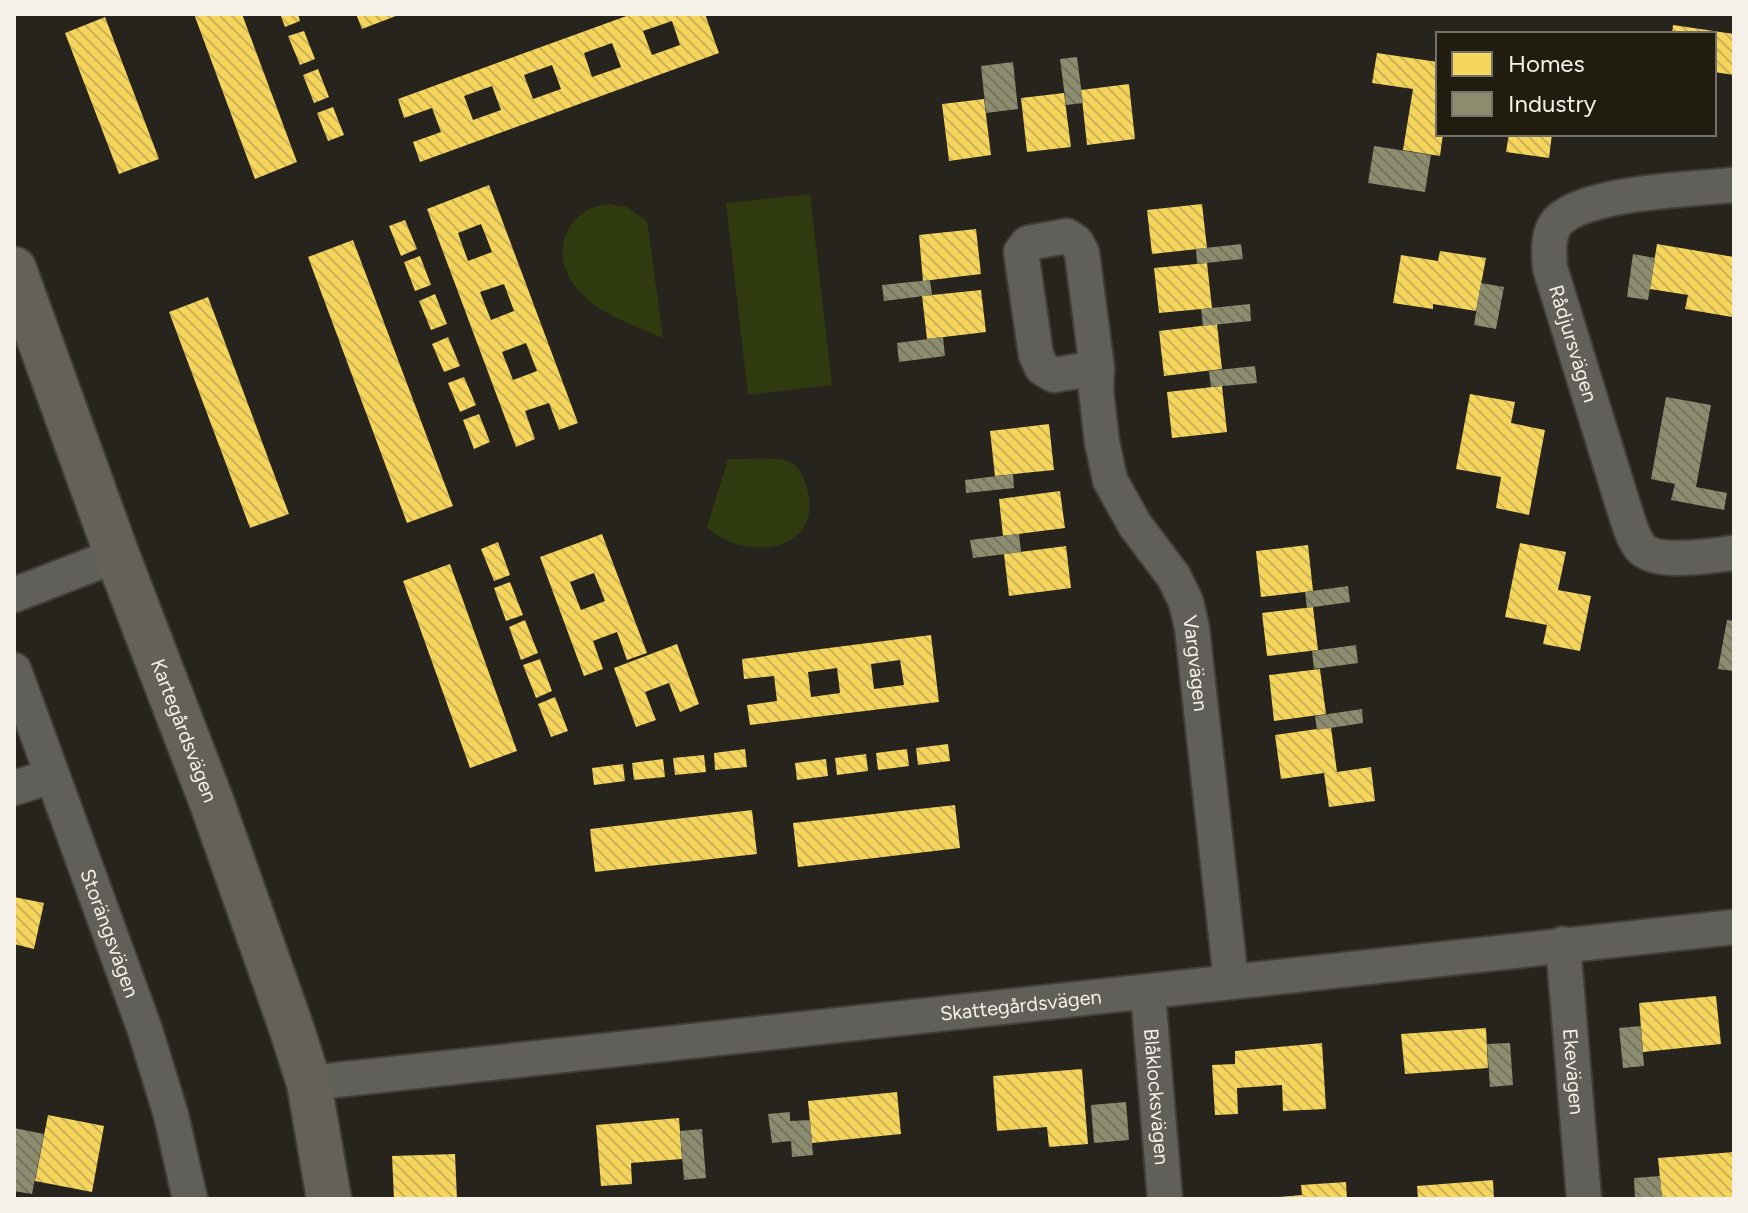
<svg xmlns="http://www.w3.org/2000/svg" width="1748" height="1213" font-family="Figtree,sans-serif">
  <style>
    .park { fill: #303a0f }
    .homes { fill: url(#homes-back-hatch); fill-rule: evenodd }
    .industry { fill: url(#industry-back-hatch) }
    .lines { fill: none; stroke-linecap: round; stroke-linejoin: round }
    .street-casing { stroke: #413e39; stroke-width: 38 }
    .secondary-casing { stroke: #413e39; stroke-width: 48 }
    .street { stroke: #615f59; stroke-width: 34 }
    .secondary { stroke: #656059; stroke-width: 44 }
    .labels { text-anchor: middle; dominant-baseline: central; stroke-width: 8; stroke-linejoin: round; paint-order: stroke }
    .street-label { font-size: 20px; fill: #f5f1e9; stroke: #211c10 }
  </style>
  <defs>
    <pattern id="homes-back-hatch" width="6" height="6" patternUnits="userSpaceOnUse" patternTransform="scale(2)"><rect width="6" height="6" fill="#f6d55c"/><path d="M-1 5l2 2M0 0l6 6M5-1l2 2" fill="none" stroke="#cbb256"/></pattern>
    <pattern id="industry-back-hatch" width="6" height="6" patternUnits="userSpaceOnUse" patternTransform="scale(2)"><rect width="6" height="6" fill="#8c8c6e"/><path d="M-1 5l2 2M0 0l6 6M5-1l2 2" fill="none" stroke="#757460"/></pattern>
  </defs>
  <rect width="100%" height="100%" fill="#26241d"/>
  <path class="park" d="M810 194 832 385 748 395 726 203Z
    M609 204 627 207 647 221 663 338C626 322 571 305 563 259 562 249 563 238 568 229 579 213 590 206 609 204Z
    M728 459C743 460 777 456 790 462 800 467 804 477 807 488 825 553 743 563 707 527Z"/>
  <path class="homes" d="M194 14H242L297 162 255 179Z
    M280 14H298L300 21 285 27Z
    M356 14H401L362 29Z
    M632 14H705L719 53 420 162 413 142 441 132 432 108 404 118 398 99ZM672 21 680 45 652 55 643 31ZM612 43 621 67 592 77 584 53ZM552 65 561 89 533 99 524 75ZM492 86 501 110 473 120 464 96Z
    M105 17 159 159 119 174 65 33Z
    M1673 25 1734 34V75L1714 72V34H1672Z
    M304 31 315 59 300 65 288 36Z
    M1377 53 1438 62V134H1443L1440 156 1403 150 1413 89 1372 83Z
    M318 69 329 97 314 103 303 75Z
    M1129 84 1135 139 1087 145 1081 90Z
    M1064 93 1071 147 1027 152 1021 98Z
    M984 99 991 155 949 161 942 104Z
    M333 107 344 135 328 141 317 113Z
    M1509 134H1552L1549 158 1506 152Z
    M489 185 578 423 559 430 549 403 525 411 535 439 516 447 427 209ZM481 224 492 252 468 261 458 233ZM504 284 514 311 491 320 480 292ZM526 343 537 371 513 380 502 352Z
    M1202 204 1207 248 1152 254 1147 210Z
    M405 220 417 249 401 256 389 226Z
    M976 229 981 274 923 281 919 235Z
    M353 240 453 506 407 523 308 257Z
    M1657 244 1734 257 1732 317 1685 309 1688 295 1650 289Z
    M1440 251 1486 258 1476 311 1433 304V309L1393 303 1401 255 1438 261Z
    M420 256 431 285 415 291 404 262Z
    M1207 263 1212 308 1159 313 1154 268Z
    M981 290 986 332 927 339 922 296Z
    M435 294 447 324 431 330 419 301Z
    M208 297 289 514 250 528 169 312Z
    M1217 324 1222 369 1164 376 1159 331Z
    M448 337 460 366 444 372 432 344Z
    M464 377 476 405 460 412 448 383Z
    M1222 386 1227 432 1172 438 1167 392Z
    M1470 394 1515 402 1511 423 1545 430 1529 515 1496 508 1501 477 1456 469Z
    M479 414 490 442 474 449 463 420Z
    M1049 424 1054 470 995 476 990 431Z
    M1060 491 1065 528 1003 536 999 499Z
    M602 534 647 653 627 660 617 632 593 641 603 669 584 676 540 557ZM594 573 605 601 581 610 570 582Z
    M498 542 510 575 494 581 481 549Z
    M1520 543 1566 552 1558 590 1591 596 1580 651 1543 644 1547 625 1505 617Z
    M1308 545 1313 591 1261 597 1256 551Z
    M1066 546 1071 588 1009 596 1004 554Z
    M450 564 517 751 470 768 403 581Z
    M510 582 523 615 506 621 494 588Z
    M1313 607 1318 650 1267 656 1262 613Z
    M525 620 538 653 521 660 509 627Z
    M931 635 939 702 750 725 747 705 777 701 774 676 744 679 742 659ZM900 660 904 685 874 689 871 664ZM837 668 840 693 811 697 808 672Z
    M677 644 699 704 680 712 669 683 645 692 656 720 636 727 614 668Z
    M540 659 552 691 536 698 523 665Z
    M1320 669 1326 714 1274 721 1269 675Z
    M555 697 568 731 551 737 538 704Z
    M1331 727 1337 772 1371 767 1375 801 1329 807 1324 773 1281 779 1275 735Z
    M948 744 950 761 918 765 916 748Z
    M745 749 747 767 715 770 714 753Z
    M907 749 909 766 878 770 876 753Z
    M866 754 868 771 837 775 835 758Z
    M704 755 706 772 675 775 673 758Z
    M663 759 665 777 634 780 632 763Z
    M826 759 828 776 797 780 795 763Z
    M623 764 625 781 594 785 592 768Z
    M955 805 960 848 798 867 793 823Z
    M752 810 757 854 595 872 590 829Z
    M14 897 44 903 34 949 14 944Z
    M1716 996 1721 1044 1643 1052 1639 1003Z
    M1486 1028 1488 1068 1405 1074 1401 1034Z
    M1322 1043 1326 1109 1283 1111 1282 1085 1237 1088 1238 1114 1215 1115 1212 1065 1235 1064V1051Z
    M1082 1069 1088 1144 1049 1147 1047 1127 997 1131 993 1076Z
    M897 1092 901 1134 812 1143 808 1101Z
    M48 1115 104 1126 92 1192 35 1181Z
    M679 1118 682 1159 631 1163 632 1184 601 1186 596 1125Z
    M1734 1152V1199H1662L1658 1158Z
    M455 1154 457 1199H394L392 1156Z
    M1493 1180 1494 1199H1418L1417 1186Z
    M1346 1182 1347 1199H1279V1197L1302 1195 1301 1185Z"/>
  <path class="industry" d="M1077 57 1083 103 1066 105 1060 59Z
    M1013 62 1018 109 986 113 981 66Z
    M1374 146 1431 155 1425 192 1368 183Z
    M1241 244 1243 259 1197 264 1196 249Z
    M1633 254 1655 258 1648 300 1627 297Z
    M930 280 932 295 884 301 882 285Z
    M1481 283 1504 287 1496 329 1474 325Z
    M1250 304 1251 321 1203 326 1201 309Z
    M943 337 945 356 899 362 897 343Z
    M1255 366 1257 383 1211 387 1209 371Z
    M1666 397 1711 405 1696 487 1727 493 1724 510 1671 500 1675 484 1651 479Z
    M1013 474 1014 488 966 493 965 480Z
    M1019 534 1021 552 973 558 970 540Z
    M1348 586 1350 602 1307 608 1305 592Z
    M1727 620 1734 621V671L1718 669Z
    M1356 645 1358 663 1314 669 1312 651Z
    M1362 709 1363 723 1317 730 1315 716Z
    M1641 1026 1644 1066 1623 1068 1619 1028Z
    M1510 1043 1513 1085 1490 1087 1487 1044Z
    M1126 1102 1129 1140 1094 1143 1091 1105Z
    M790 1112V1121L810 1120 813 1155 792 1157 791 1141 772 1143 768 1114Z
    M14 1128 44 1134 32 1194 14 1191Z
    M702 1129 706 1178 684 1180 680 1131Z
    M1660 1176 1662 1199H1635L1634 1178Z"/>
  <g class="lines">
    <g class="street-casing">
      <g id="street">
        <path id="s1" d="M1734 185C1694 189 1586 192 1558 221 1547 233 1549 253 1550 268L1623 505C1628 519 1631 535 1640 547 1656 566 1711 555 1734 553"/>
        <path id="s2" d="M1097 368 1054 375 1042 368 1036 355 1021 252 1028 243 1067 236 1076 242 1082 253 1097 368 1096 391 1102 442 1110 480 1135 525 1174 577 1186 602 1192 628 1231 981"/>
        <path d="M14 595 117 555"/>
        <path id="s3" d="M14 670 145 1030 171 1115 190 1199"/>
        <path d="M14 788 52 776"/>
        <path id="s4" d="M1563 944 1584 1199"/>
        <path id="s5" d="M1148 993 1165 1199"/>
        <path id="s6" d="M309 1083 1734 927"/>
      </g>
    </g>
    <g class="secondary-casing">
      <g id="secondary">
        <path id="s7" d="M14 269 117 555 212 803 290 1024 309 1083 329 1199"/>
      </g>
    </g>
    <use href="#street" class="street"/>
    <use href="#secondary" class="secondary"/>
  </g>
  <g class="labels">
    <g class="street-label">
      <text stroke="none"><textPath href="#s1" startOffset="310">Rådjursvägen</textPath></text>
      <text stroke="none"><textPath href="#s2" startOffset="686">Vargvägen</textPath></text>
      <text stroke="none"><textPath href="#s7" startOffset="492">Kartegårdsvägen</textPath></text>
      <text stroke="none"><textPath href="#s3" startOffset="280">Storängsvägen</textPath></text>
      <text stroke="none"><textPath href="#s6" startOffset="716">Skattegårdsvägen</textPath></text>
      <text stroke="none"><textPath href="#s4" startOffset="128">Ekevägen</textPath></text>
      <text stroke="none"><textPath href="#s5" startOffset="104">Blåklocksvägen</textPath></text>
    </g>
  </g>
  <rect width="1748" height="1213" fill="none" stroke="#f5f1e9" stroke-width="32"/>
  <rect x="1436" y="32" width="280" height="104" fill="#211c10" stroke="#767167" stroke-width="2"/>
  <rect x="1452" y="52" width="40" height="24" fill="#f6d55c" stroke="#767167" stroke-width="2"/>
  <text x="1508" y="72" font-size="24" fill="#f5f1e9">Homes</text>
  <rect x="1452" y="92" width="40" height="24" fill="#8c8c6e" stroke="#767167" stroke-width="2"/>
  <text x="1508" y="112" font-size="24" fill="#f5f1e9">Industry</text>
</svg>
